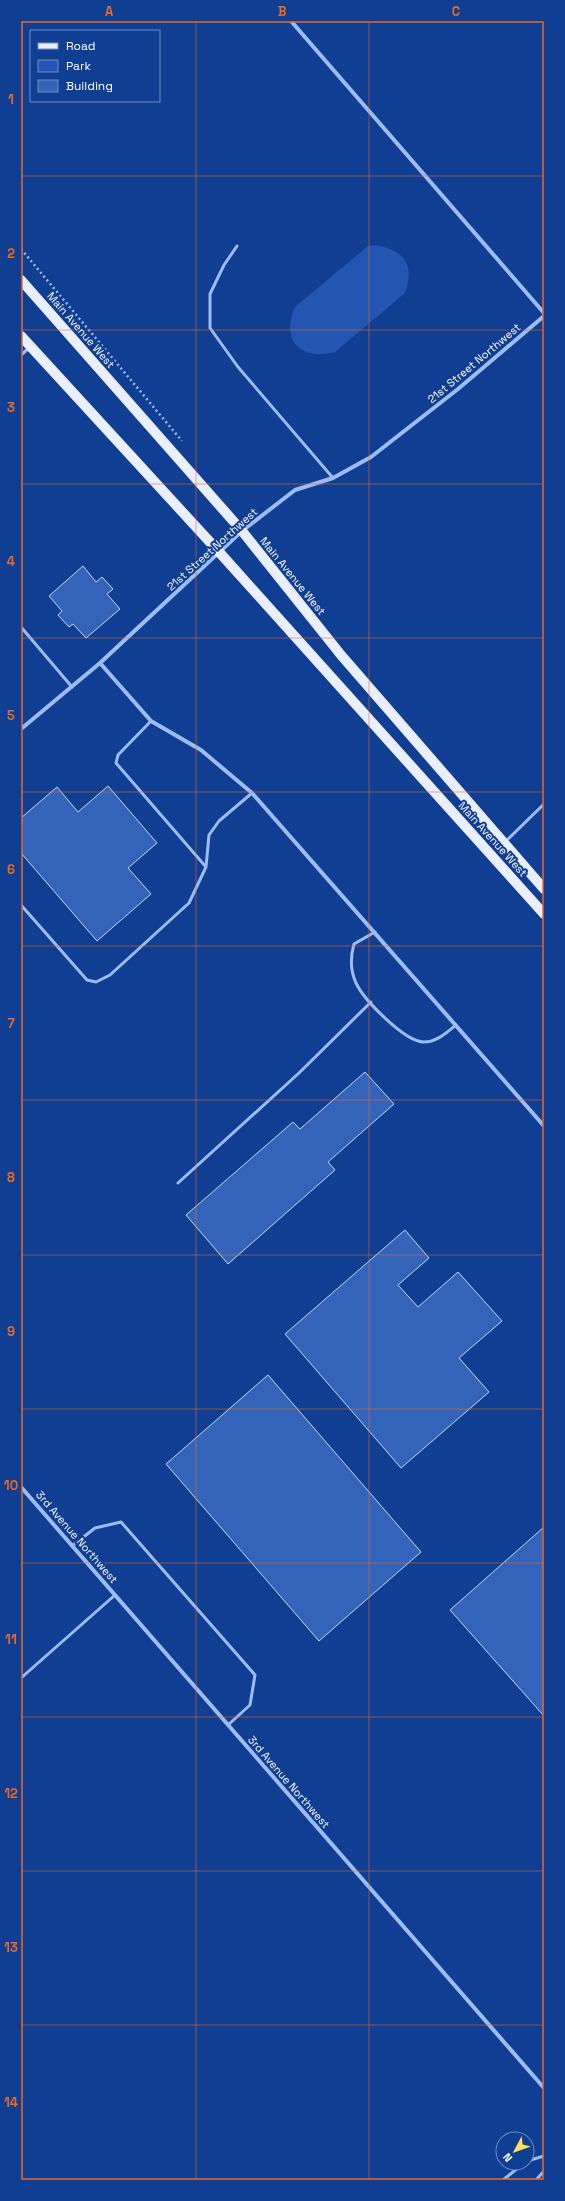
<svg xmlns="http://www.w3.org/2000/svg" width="565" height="2201" font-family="'Space Grotesk',sans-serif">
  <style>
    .green { fill: #2256b2 }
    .building { fill: #3464ba; stroke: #c4d9fe }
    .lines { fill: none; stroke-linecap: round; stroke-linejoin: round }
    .path { stroke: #9cbcf3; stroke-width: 2.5; stroke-dasharray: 2 3; stroke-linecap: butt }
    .lane { stroke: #9cbcf3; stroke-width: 3 }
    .street { stroke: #9cbcf3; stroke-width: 4 }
    .primary { stroke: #e9efff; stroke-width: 10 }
    .grid { fill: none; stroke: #ea6a24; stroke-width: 1; stroke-opacity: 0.55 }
    .labels { text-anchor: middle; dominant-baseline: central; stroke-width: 4; stroke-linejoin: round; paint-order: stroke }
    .street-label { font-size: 11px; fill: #fff; stroke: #103e92 }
    .neatline { fill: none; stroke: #ea6a24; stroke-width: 1.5 }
    .grid-label { font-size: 13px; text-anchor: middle; font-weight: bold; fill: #ea6a24 }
  </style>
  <rect width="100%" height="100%" fill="#103e92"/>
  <path class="green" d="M375 245C404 250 415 264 405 293L335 352C300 361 280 340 295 307L368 246Z"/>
  <path class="building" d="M83 566 96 582 102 577 113 589 107 594 120 609 86 638 73 624 69 627 58 615 62 611 49 596Z
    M108 786 157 843 128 868 151 894 97 941 21 853V818L57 787 78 812Z
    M365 1072 394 1104 328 1162 335 1170 228 1264 186 1215 293 1122 300 1129Z
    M405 1230 429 1258 398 1285 418 1307 458 1272 502 1321 459 1358 489 1392 401 1468 285 1334Z
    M268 1375 421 1552 319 1641 166 1464Z
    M544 1527V1716L450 1610Z"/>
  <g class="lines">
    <path class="path" d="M21 249 182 441"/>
    <path class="lane" d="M237 246 224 265 210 294V328L238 367 333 478
      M21 355 29 348
      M21 627 72 687
      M151 721 118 755 116 763 206 867
      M505 842 544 804
      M21 905 87 980 96 982 110 975 189 903 206 867 209 835 219 821 252 793
      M375 932 354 944C350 958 350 970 356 983 364 1000 405 1042 424 1042 437 1042 447 1032 456 1025
      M178 1183 299 1073 371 1002
      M72 1546 95 1528 121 1522 255 1675 250 1705 228 1725
      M21 1678 115 1595
      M527 2161 544 2156
      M503 2180 524 2163
      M536 2180 544 2171"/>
    <path class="street" d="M291 21 544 313
      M100 663 151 721 201 750 252 793 544 1126
      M21 729 100 663 242 531 295 490 333 478 371 457 458 389 544 316
      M21 1487 544 2088"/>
    <path class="primary" d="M21 280 242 531 341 655 544 889
      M21 336 220 553 544 914"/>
  </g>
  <path class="grid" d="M196 21V2180M369 21V2180M21 176H544M21 330H544M21 484H544M21 638H544M21 792H544M21 946H544M21 1100H544M21 1255H544M21 1409H544M21 1563H544M21 1717H544M21 1871H544M21 2025H544"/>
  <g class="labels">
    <g class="street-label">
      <text transform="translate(81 330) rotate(49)">Main Avenue West</text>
      <text transform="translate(474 363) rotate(-40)">21st Street Northwest</text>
      <text transform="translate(212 549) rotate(-42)">21st Street Northwest</text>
      <text transform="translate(293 576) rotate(51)">Main Avenue West</text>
      <text transform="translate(493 839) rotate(48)">Main Avenue West</text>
      <text transform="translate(77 1537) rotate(49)">3rd Avenue Northwest</text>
      <text transform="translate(289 1782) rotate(49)">3rd Avenue Northwest</text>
    </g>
  </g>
  <rect width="565" height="2201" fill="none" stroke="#103e92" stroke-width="44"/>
  <rect x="30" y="30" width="130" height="72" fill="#103e92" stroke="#708bbe"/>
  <rect x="38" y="43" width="20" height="6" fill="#e9efff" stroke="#708bbe"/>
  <text x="66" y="50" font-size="12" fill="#ffffff">Road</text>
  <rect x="38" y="60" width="20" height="12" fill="#2256b2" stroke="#708bbe"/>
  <text x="66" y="70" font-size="12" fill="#ffffff">Park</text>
  <rect x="38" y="80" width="20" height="12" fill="#3464ba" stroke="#708bbe"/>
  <text x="66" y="90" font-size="12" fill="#ffffff">Building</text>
  <g transform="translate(515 2151) rotate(229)"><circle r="19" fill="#103e92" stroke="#708bbe"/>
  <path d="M0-3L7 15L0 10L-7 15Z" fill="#ffde5f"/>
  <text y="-6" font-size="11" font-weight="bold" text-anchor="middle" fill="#ffffff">N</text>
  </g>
  <rect x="22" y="22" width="521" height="2157" class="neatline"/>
  <g class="grid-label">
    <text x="109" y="16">A</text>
    <text x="282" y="16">B</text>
    <text x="456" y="16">C</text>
    <text x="11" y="104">1</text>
    <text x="11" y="258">2</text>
    <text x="11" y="412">3</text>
    <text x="11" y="566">4</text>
    <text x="11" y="720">5</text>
    <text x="11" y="874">6</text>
    <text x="11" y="1028">7</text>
    <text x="11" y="1182">8</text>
    <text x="11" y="1336">9</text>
    <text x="11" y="1490">10</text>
    <text x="11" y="1644">11</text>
    <text x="11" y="1798">12</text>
    <text x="11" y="1952">13</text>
    <text x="11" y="2107">14</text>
  </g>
</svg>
